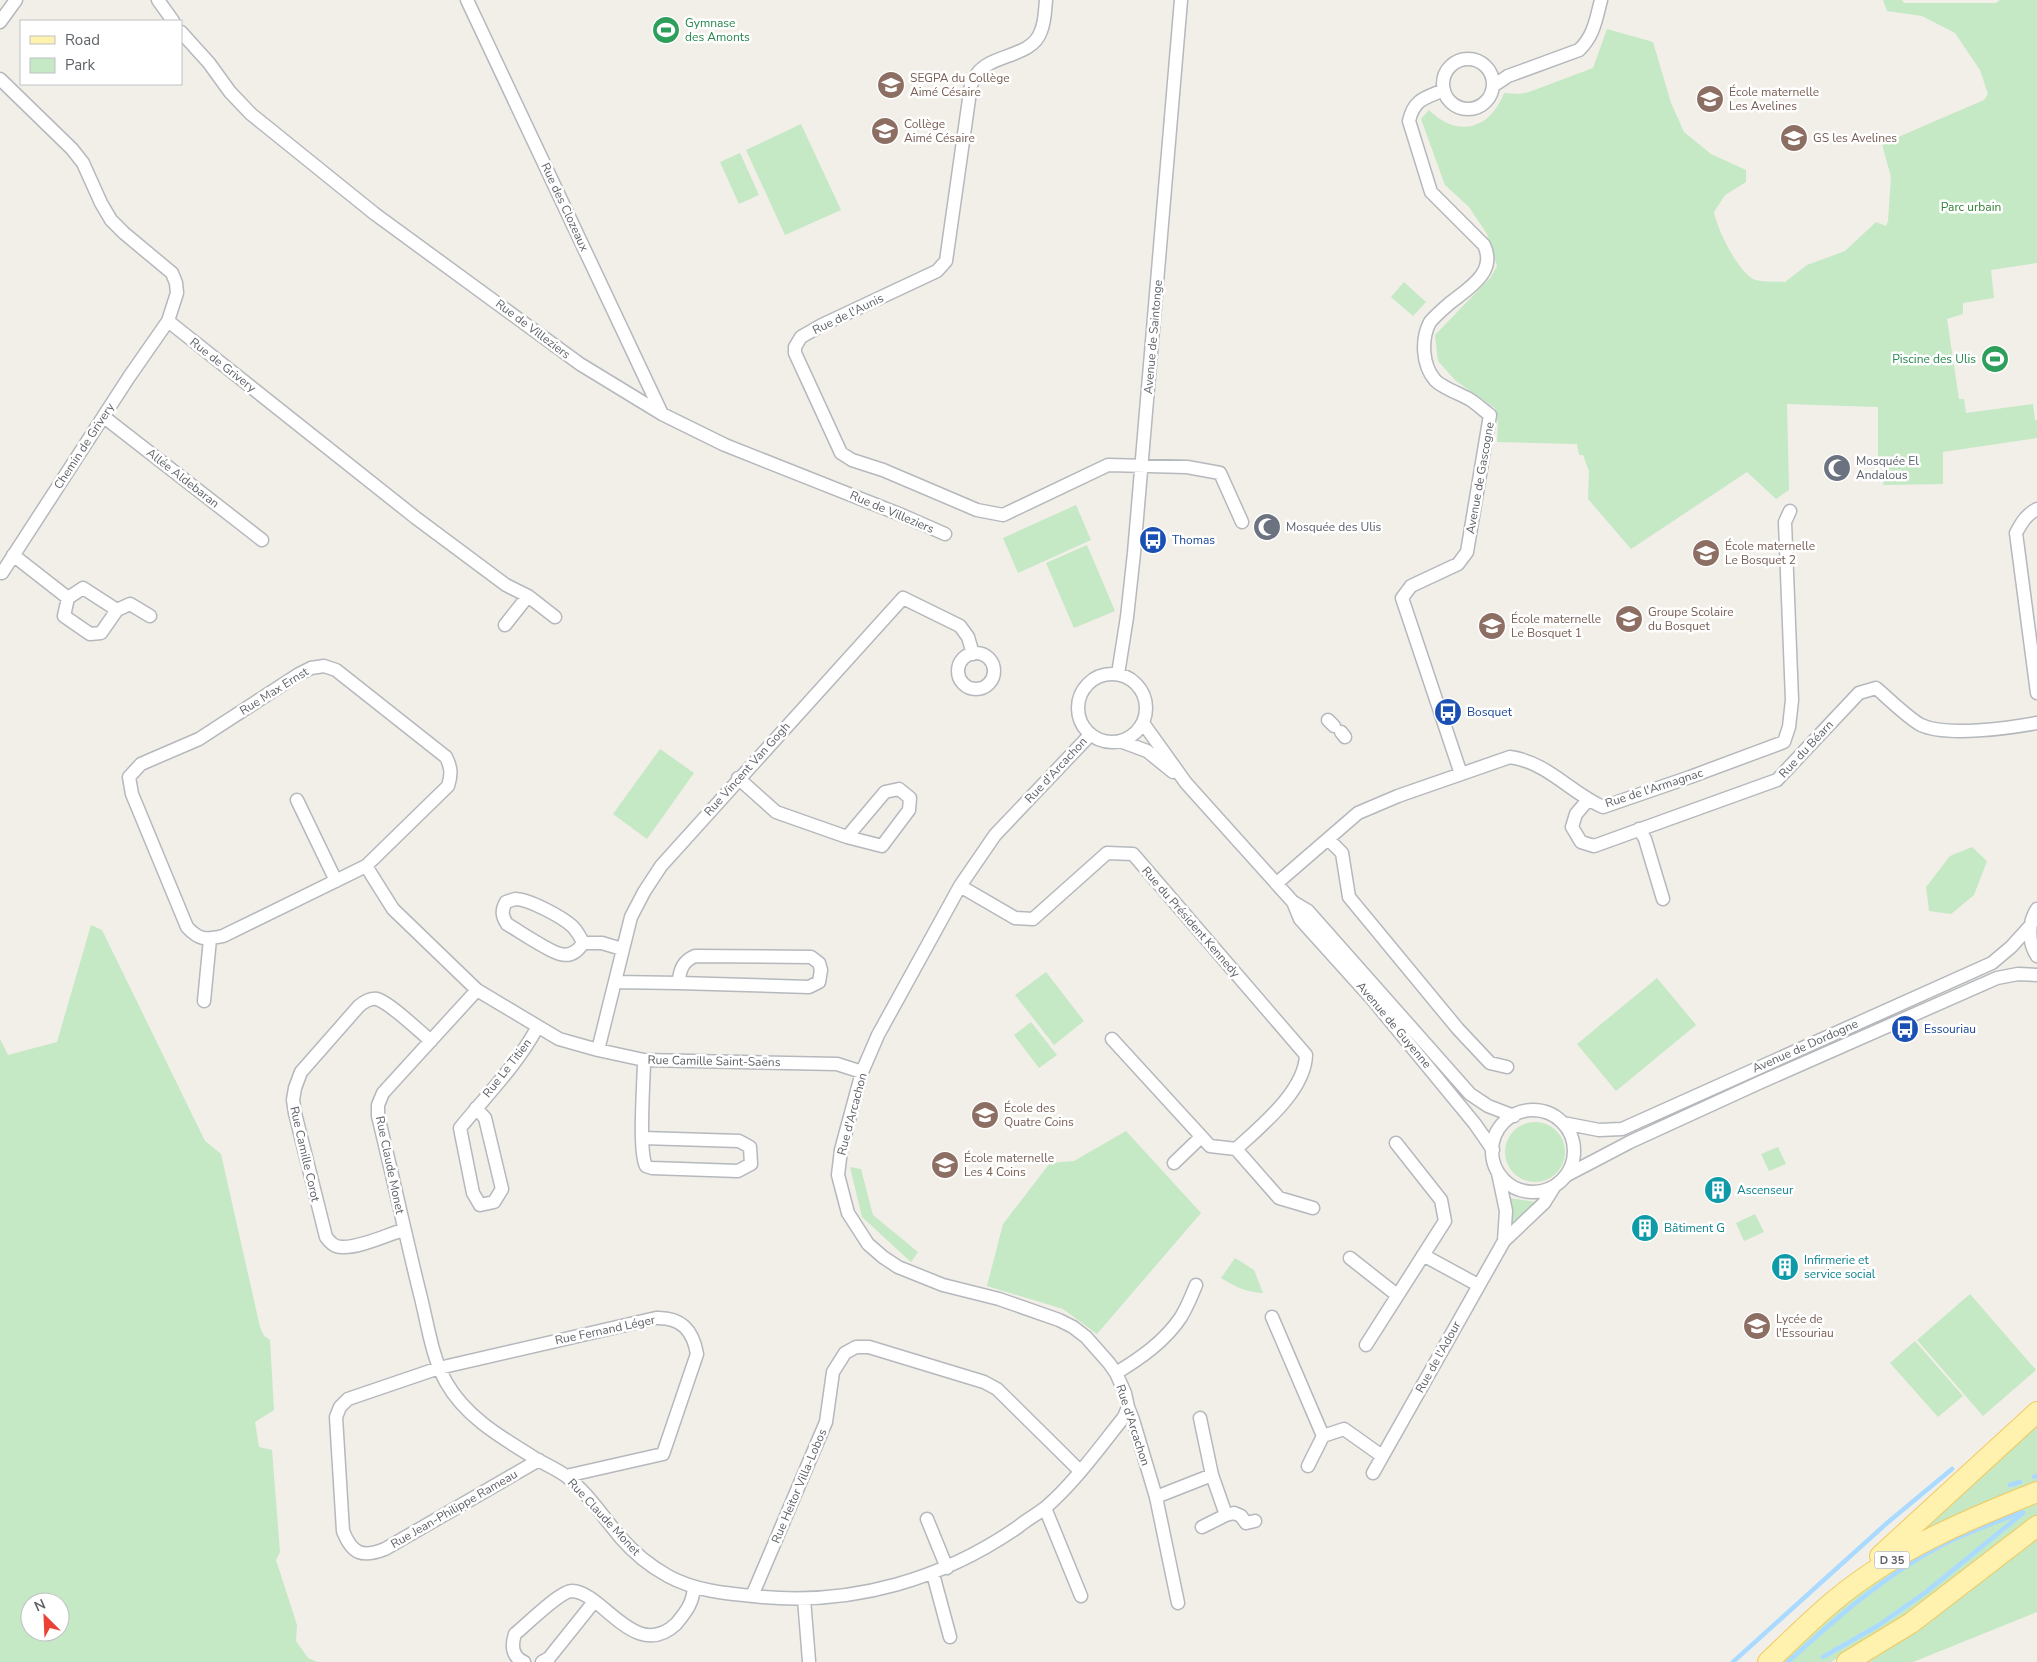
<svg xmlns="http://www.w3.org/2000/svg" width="2037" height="1662" font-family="'Nunito Sans',sans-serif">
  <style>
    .green { fill: #c5e8c5; fill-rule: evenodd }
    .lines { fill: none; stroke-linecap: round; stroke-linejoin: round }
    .stream { stroke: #aadaff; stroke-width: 4.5 }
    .minor-casing { stroke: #b5b8bc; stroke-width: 15 }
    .primary-casing { stroke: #f2c960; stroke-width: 22 }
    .minor { stroke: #fff; stroke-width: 12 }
    .primary { stroke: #fff2af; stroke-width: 20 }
    .labels { text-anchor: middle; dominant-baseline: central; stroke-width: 5; stroke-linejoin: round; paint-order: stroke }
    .shield { fill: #fff; stroke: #8f9295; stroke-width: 1 }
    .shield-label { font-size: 11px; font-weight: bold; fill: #5f6368 }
    .leisure-label { font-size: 12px; fill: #27864d; stroke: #fff; text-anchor: start }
    .education-label { font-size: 12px; fill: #785e54; stroke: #fff; text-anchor: start }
    .street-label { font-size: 12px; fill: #5f6368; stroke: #fff }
    .park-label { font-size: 12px; fill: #348238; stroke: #fff }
    .worship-label { font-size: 12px; fill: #5b616d; stroke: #fff; text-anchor: start }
    .transit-label { font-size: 12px; fill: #164399; stroke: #fff; text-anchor: start }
    .culture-label { font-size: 12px; fill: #0d838f; stroke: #fff; text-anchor: start }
  </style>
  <rect width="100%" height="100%" fill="#f1efe8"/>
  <path class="green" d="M1883 0H1902L1904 3H1996L2000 0H2037V263L1991 270 1994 298 1963 303V314L1947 319 1959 399H1964L1966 413 2033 404 2035 420H2037V438L1943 452V484L1883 485 1885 457 1878 456V407L1787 404 1789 490 1776 499 1747 472 1631 549 1588 499 1589 471 1583 455H1579L1577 444 1497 442 1498 423 1495 408 1456 381 1438 361 1435 335 1491 277 1497 266 1487 234 1469 207 1445 185 1421 119 1429 110C1457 138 1490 130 1504 93L1519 94 1529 92 1593 68 1607 29 1653 42 1671 103 1684 132 1711 154 1746 170V182L1725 195 1714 212C1717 229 1737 270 1753 279 1761 283 1776 281 1785 282L1807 265 1845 251 1876 222 1886 226 1888 221 1891 177 1882 144 1984 100 1988 94 1980 70 1955 33 1922 16 1887 11Z
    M801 124 841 210 785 235 746 150Z
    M740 153 759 195 739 204 720 162Z
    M1404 282 1426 302 1413 316 1391 297Z
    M1076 505 1091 540 1018 573 1003 538Z
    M1087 545 1115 611 1074 628 1046 563Z
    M660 749 694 773 647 839 613 814Z
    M1972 847 1987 861 1974 895 1951 914 1929 911 1926 887 1950 856Z
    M91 925 102 930 205 1141 221 1154 260 1327 264 1336 270 1340 274 1410 255 1422 259 1447 272 1450 280 1552 276 1560 297 1625 296 1641 308 1658 317 1662H0V1039L8 1055 57 1042ZM30 1602H60V1632H30Z
    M1046 972 1084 1021 1054 1045 1015 995Z
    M1657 978 1696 1025 1616 1091 1577 1044Z
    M1031 1022 1057 1055 1039 1068 1014 1035Z
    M1505 1152a30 30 0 1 1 60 0a30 30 0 1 1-60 0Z
    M1126 1131 1201 1213 1097 1334 1063 1309 987 1286 1003 1224 1050 1163 1074 1161Z
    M1778 1147 1786 1164 1769 1171 1761 1154Z
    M850 1167 861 1169 873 1215 918 1252 911 1262 862 1217Z
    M1510 1198 1536 1202 1537 1204 1509 1233 1507 1200Z
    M1755 1214 1764 1232 1744 1241 1736 1223Z
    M1235 1258 1254 1270 1263 1293C1246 1292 1236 1287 1221 1278Z
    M1970 1294 2036 1370 1983 1416 1917 1340Z
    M1915 1341 1963 1396 1938 1417 1890 1363Z
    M2037 1420V1487L1906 1546Z
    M2037 1499V1515L1905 1617 1831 1662H1774L1822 1619 1905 1557Z
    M2037 1537V1612L1913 1662H1864L1937 1615Z"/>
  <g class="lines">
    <path class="stream" d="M2034 1477 2037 1476
      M2010 1485 2020 1482
      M1823 1657 1879 1625 1926 1592 2023 1513
      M1733 1662 1887 1523 1952 1469
      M1788 1662C1836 1618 1884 1576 1942 1545 1968 1532 1996 1522 2023 1512"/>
    <g class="minor-casing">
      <path id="minor" d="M158 0 173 21
        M467 0 662 414
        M1046 0C1045 10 1045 22 1041 31 1032 58 992 53 977 74 974 77 973 81 971 85L946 261 937 271 822 325 801 337 795 347V353L841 453 852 460 883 470 977 510 1003 515 1108 465 1187 467 1220 473 1242 522
        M0 22 16 0
        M181 32 209 63 230 92 251 114 375 214 580 364 662 414 725 445 904 516 945 534
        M1443 84a25 25 0 1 1 50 0a25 25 0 1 1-50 0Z
        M0 79 72 149 83 163 101 203 111 220 124 233 172 273 176 283 177 293 168 321 129 377 2 573
        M1493 86 1508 76 1579 50C1594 36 1596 19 1601 0
        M1444 90C1425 98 1414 99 1409 121L1431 192 1484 245C1497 272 1469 288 1450 303 1443 309 1436 315 1430 322 1421 339 1422 365 1435 380 1441 387 1460 394 1469 399 1476 403 1483 410 1490 415L1467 552 1458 564 1411 586 1402 598 1461 774
        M168 321 416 518 506 585 528 596 555 617
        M104 417 262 540
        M2037 509C2026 515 2022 522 2016 533L2037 693
        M13 555 68 598 83 588 117 610 101 633 90 634 64 616 68 598
        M117 610 130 604 150 616
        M505 625 528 596
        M958 671a18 18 0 1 1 36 0a18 18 0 1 1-36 0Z
        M324 666 336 670 446 757C451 767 452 774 448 786L366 866 223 936C205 940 199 940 187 927L132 794 129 777 141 764 199 739 299 674 311 668Z
        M1078 708a34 34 0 1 1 68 0a34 34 0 1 1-68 0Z
        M1118 674 1127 617 1134 553 1181 0
        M1328 720 1334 726
        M1143 723 1186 783 1293 902 1308 911 1470 1094 1488 1106 1514 1116
        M1341 732 1345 737
        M1090 735 995 835 960 886 878 1035 862 1072 841 1150 838 1175 848 1213 868 1244 883 1257 898 1267 943 1285 999 1299 1059 1320 1073 1327 1086 1337 1109 1363 1116 1373 1125 1393 1128 1407 1133 1420 1156 1497 1178 1603
        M1120 741 1147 751 1173 772
        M738 778 776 812 847 837 885 792 899 789 910 798 909 810 882 846 847 837
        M297 800 336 881
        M1588 800 1576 814 1572 827 1581 842 1594 846 1777 780 1859 693 1876 688C1888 698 1908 718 1921 725 1947 737 2009 728 2037 723
        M1639 829 1645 839 1663 899
        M1328 839 1342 853 1349 897 1458 1029 1490 1063 1507 1067
        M366 866 393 909 477 990 559 1039 598 1050 644 1060 837 1064 862 1072
        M1277 883 1358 813 1398 796 1510 757C1547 762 1571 793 1603 807L1690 777 1784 742 1789 727 1792 700 1785 522 1790 511
        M960 886 1015 918 1033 919 1107 853 1133 854 1306 1055C1305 1091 1261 1126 1236 1149L1210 1146 1112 1039
        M515 899C529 899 562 917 572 926 577 931 580 936 583 943 578 951 571 957 560 954 548 951 519 931 507 924 502 916 501 911 506 902Z
        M1293 902 1300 919 1373 1000 1475 1124 1493 1150
        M2037 909C2028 922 2028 943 2037 956
        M583 943H602L622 949
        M695 956 811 957 819 963 821 970 819 982 809 987 679 983C679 970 683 961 695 956Z
        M615 982 679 983
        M477 990 383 1093 378 1105V1116C393 1177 406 1238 421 1298 428 1326 432 1357 446 1382 466 1418 504 1439 538 1460 547 1465 558 1470 566 1476 588 1493 603 1517 621 1538 634 1553 650 1566 668 1576 697 1592 731 1594 763 1597 854 1605 943 1579 1018 1527 1026 1520 1036 1515 1045 1508 1075 1482 1099 1448 1124 1417L1128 1407
        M204 1001 210 939
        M598 1050 631 917 644 892 661 866 903 598 960 626 968 637 973 654
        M476 1108 485 1118 502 1189 494 1202 480 1205 473 1193 460 1128C486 1096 517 1065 537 1028
        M1492 1151a41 41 0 1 1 82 0a41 41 0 1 1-82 0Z
        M1563 1123 1599 1130 1622 1129 1992 963 2011 947 2031 925
        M643 1138 739 1141 750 1147 751 1164 738 1171 652 1168 646 1166C638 1151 644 1081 644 1060
        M1236 1149 1279 1198 1313 1208
        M1174 1163 1201 1137
        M1498 1173 1506 1211 1504 1241
        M1567 1175 1630 1142 1761 1082 1997 978 2018 974 2037 975
        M403 1230C387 1235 359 1248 342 1247 334 1247 330 1242 326 1237L295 1113 293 1100 295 1088 301 1072 359 1006C364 1002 370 998 377 999 390 1003 419 1031 431 1041
        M1423 1255 1478 1285
        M1350 1258 1397 1295
        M1272 1317 1323 1436 1344 1429 1382 1456
        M1366 1345 1445 1221 1441 1200 1396 1143
        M1116 1373C1141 1358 1165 1341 1181 1317 1187 1307 1192 1295 1196 1285
        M1200 1418 1212 1475 1226 1515 1202 1527
        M539 1460 385 1549C362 1558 352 1554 343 1531L336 1417 340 1407 348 1399 439 1368 656 1318C681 1317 693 1330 697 1354L663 1454 566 1476
        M1308 1466 1323 1436
        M1373 1473 1504 1241 1544 1203 1554 1187
        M1156 1497 1212 1475
        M1045 1508 1081 1596
        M1226 1515 1234 1513 1241 1516 1246 1523 1255 1521
        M927 1519 947 1568
        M933 1574 950 1637
        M752 1596 826 1422 833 1372 845 1353 856 1347H869L984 1382 997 1389 1080 1471
        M804 1599 809 1661
        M524 1662C512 1657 511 1646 515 1634 525 1626 560 1591 572 1591 603 1592 635 1662 676 1624 686 1612 693 1603 694 1587
        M542 1662 549 1658 593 1603"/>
    </g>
    <g class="primary-casing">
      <path id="primary" d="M1880 1556 2037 1412
        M1768 1662C1790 1641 1812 1619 1835 1600 1895 1550 1966 1520 2037 1492
        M1847 1662 1911 1623 2037 1526"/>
    </g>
    <use href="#minor" class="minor"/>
    <use href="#primary" class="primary"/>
  </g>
  <defs>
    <g id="stadium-disc" transform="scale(1.4375)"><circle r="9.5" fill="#2e9e5b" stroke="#fff"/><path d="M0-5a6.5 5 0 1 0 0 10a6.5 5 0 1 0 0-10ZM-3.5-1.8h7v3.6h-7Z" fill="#fff"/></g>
    <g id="school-disc" transform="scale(1.4375)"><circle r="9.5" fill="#8d6e63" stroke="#fff"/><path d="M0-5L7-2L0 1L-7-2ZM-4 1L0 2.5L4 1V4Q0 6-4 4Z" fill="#fff"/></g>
    <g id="mosque-disc" transform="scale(1.4375)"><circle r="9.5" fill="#6b7280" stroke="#fff"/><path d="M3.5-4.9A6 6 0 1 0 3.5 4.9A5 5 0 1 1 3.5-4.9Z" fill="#fff"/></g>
    <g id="bus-disc" transform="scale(1.4375)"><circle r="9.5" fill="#1a4fb4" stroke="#fff"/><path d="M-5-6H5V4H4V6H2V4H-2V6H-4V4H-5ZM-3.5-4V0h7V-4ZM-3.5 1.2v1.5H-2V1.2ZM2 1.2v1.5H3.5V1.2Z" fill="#fff"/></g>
    <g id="building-disc" transform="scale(1.4375)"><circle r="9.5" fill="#0f9aa8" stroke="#fff"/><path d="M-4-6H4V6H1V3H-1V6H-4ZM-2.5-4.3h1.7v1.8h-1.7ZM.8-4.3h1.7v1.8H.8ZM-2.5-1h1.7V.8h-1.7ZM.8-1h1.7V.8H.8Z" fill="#fff"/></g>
  </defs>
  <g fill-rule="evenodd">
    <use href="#stadium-disc" x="666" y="30"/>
    <use href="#school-disc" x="891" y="85"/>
    <use href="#school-disc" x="1710" y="99"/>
    <use href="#school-disc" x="885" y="131"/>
    <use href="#school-disc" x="1794" y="138"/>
    <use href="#stadium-disc" x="1995" y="359"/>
    <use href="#mosque-disc" x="1837" y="468"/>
    <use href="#mosque-disc" x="1267" y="527"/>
    <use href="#bus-disc" x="1153" y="540"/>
    <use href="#school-disc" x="1706" y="553"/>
    <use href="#school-disc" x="1629" y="619"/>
    <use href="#school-disc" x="1492" y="626"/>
    <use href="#bus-disc" x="1448" y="712"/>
    <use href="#bus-disc" x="1905" y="1029"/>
    <use href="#school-disc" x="985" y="1115"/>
    <use href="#school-disc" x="945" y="1165"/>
    <use href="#building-disc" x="1718" y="1190"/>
    <use href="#building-disc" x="1645" y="1228"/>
    <use href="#building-disc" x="1785" y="1267"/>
    <use href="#school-disc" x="1757" y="1326"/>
  </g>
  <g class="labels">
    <rect class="shield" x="1874.5" y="1551.5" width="35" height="17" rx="4"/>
    <g class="shield-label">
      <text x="1892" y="1560">D 35</text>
    </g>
    <g class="leisure-label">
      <text x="685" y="23">Gymnase<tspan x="685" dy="14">des Amonts</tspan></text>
      <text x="1976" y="359" text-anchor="end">Piscine des Ulis</text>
    </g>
    <g class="education-label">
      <text x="910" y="78">SEGPA du Collège<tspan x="910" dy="14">Aimé Césaire</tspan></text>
      <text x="1729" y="92">École maternelle<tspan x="1729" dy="14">Les Avelines</tspan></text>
      <text x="904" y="124">Collège<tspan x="904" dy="14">Aimé Césaire</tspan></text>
      <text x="1813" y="138">GS les Avelines</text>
      <text x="1725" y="546">École maternelle<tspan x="1725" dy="14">Le Bosquet 2</tspan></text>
      <text x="1648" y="612">Groupe Scolaire<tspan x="1648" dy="14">du Bosquet</tspan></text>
      <text x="1511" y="619">École maternelle<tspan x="1511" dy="14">Le Bosquet 1</tspan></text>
      <text x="1004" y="1108">École des<tspan x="1004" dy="14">Quatre Coins</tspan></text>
      <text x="964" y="1158">École maternelle<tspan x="964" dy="14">Les 4 Coins</tspan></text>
      <text x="1776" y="1319">Lycée de<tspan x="1776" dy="14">l'Essouriau</tspan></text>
    </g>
    <g class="street-label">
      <text transform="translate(565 207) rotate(65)">Rue des Clozeaux</text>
      <text transform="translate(848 314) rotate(-26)">Rue de l'Aunis</text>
      <text transform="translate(533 329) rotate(37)">Rue de Villeziers</text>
      <text transform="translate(1153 337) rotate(-85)">Avenue de Saintonge</text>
      <text transform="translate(223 365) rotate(38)">Rue de Grivery</text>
      <text transform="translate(84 446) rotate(-57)">Chemin de Grivery</text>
      <text transform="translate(183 478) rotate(38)">Allée Aldebaran</text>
      <text transform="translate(1480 478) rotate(-80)">Avenue de Gascogne</text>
      <text transform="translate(892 512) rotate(23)">Rue de Villeziers</text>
      <text transform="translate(274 691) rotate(-32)">Rue Max Ernst</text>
      <text transform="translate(1806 749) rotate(-47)">Rue du Béarn</text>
      <text transform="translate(747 769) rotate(-48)">Rue Vincent Van Gogh</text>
      <text transform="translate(1056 770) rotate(-47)">Rue d'Arcachon</text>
      <text transform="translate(1654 788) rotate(-18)">Rue de l'Armagnac</text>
      <text transform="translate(1191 922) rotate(49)">Rue du Président Kennedy</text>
      <text transform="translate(1394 1025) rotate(50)">Avenue de Guyenne</text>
      <text transform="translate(1805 1046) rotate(-24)">Avenue de Dordogne</text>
      <text transform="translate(714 1061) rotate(1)">Rue Camille Saint-Saëns</text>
      <text transform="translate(507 1068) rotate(-52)">Rue Le Titien</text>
      <text transform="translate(852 1114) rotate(-75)">Rue d'Arcachon</text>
      <text transform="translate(305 1154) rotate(77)">Rue Camille Corot</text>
      <text transform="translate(390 1165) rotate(78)">Rue Claude Monet</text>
      <text transform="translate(605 1330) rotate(-12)">Rue Fernand Léger</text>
      <text transform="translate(1438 1357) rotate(-61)">Rue de l'Adour</text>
      <text transform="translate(1133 1425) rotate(72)">Rue d'Arcachon</text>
      <text transform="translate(799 1486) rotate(-67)">Rue Heitor Villa-Lobos</text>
      <text transform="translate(454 1509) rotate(-30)">Rue Jean-Philippe Rameau</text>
      <text transform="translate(604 1517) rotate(47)">Rue Claude Monet</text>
    </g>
    <g class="park-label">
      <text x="1971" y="207">Parc urbain</text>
    </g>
    <g class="worship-label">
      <text x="1856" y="461">Mosquée El<tspan x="1856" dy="14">Andalous</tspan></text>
      <text x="1286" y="527">Mosquée des Ulis</text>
    </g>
    <g class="transit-label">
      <text x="1172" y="540">Thomas</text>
      <text x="1467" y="712">Bosquet</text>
      <text x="1924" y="1029">Essouriau</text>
    </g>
    <g class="culture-label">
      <text x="1737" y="1190">Ascenseur</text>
      <text x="1664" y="1228">Bâtiment G</text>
      <text x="1804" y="1260">Infirmerie et<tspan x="1804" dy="14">service social</tspan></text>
    </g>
  </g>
  <rect x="20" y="20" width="162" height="65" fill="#ffffff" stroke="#bfc1c3"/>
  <rect x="30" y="36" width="25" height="8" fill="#fff2af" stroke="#bfc1c3"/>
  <text x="65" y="45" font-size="15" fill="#5f6368">Road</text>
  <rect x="30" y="58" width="25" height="15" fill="#c5e8c5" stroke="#bfc1c3"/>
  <text x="65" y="70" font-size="15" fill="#5f6368">Park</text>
  <g transform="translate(45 1617) rotate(336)"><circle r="24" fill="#ffffff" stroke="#bfc1c3"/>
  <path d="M0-4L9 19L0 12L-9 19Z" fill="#ea4335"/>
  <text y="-8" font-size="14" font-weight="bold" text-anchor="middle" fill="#5f6368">N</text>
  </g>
</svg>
